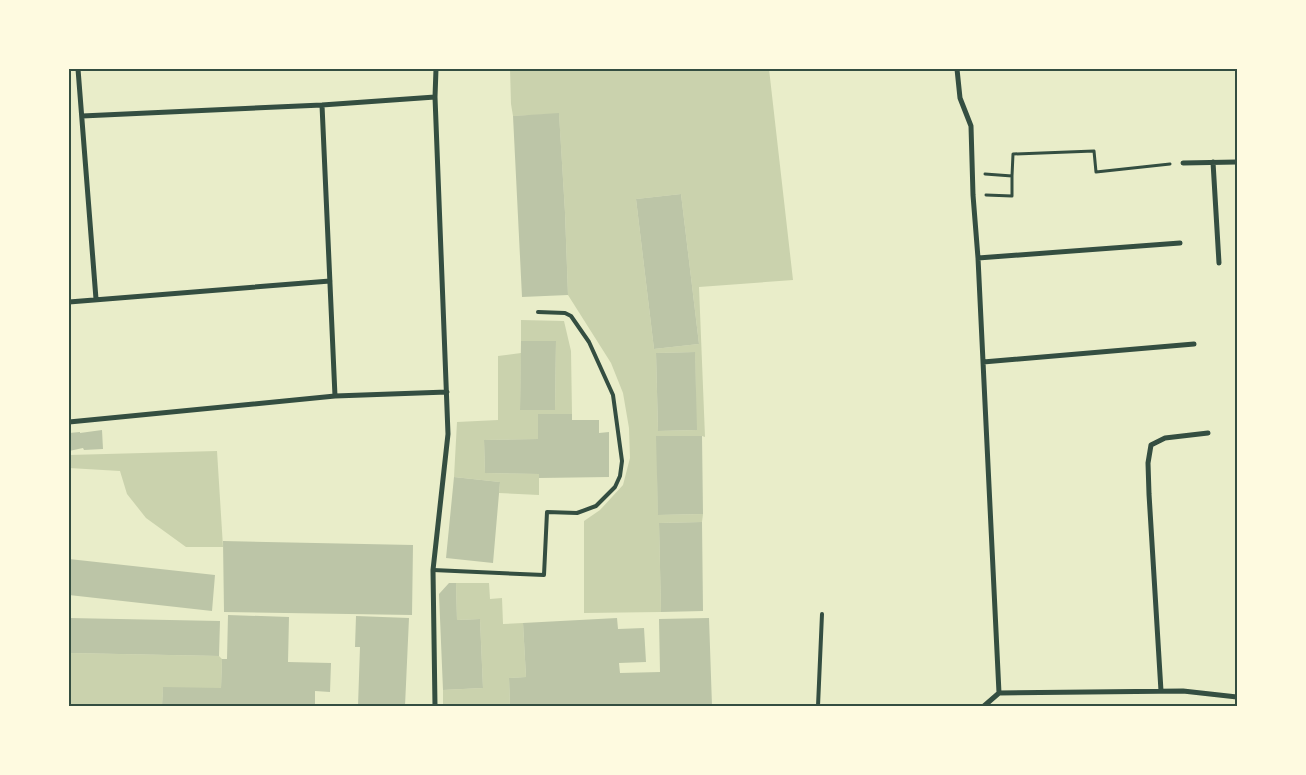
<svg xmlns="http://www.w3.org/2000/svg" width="1306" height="775" font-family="Montserrat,sans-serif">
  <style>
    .green { fill: #cad2ad; fill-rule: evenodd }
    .building { fill: #bcc5a7 }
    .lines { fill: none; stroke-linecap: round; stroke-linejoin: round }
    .path { stroke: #344e41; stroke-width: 3 }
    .service { stroke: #344e41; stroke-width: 4 }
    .minor { stroke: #344e41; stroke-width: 5 }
    .neatline { fill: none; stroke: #344e41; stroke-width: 2 }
  </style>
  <rect width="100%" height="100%" fill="#e9edc9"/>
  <path class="green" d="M510 69H769L793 280 699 287 705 437 702 436H657L658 515 703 514 702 522 659 523 661 612 584 613V521L600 510 623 485 630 458 629 428 623 393 611 363 568 295 565 212 559 114 513 116 511 104ZM681 194 699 344 654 349 636 199ZM695 352 696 430 658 431 656 353Z
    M521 320 564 321 571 351 572 414H538V439L484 440 485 473 539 474V495L499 493 500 482 454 477 457 422 498 420V356L521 353 520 410H555L556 341H521Z
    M217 451 223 547H186L146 518 127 494 120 471 69 468V455Z
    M456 583H489L490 599 502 598 503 624 523 623 526 677 509 678 510 706H443V690L483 688 480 619 457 620Z
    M69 653 219 656 222 659 221 688H163L162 706H69Z"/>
  <path class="building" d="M559 113 565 212 568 295 522 297 513 116Z
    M681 194 699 344 654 349 636 199Z
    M521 341H556L555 410H520Z
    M695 352 697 430 658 431 656 353Z
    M538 414H572V420H599V433L609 432V477L539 478V474L485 473 484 440 538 439Z
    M102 430 103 449 84 450 83 448 69 451V433L80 432V433Z
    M656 436H702L703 514 658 515Z
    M454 477 500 482 493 563 446 558Z
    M702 522 703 611 661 612 659 523Z
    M223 541 413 545 412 615 224 612Z
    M69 559 215 575 212 611 69 595Z
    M449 583H456L457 620 480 619 483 688 443 690 439 594Z
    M228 615 289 617 288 662 331 663 330 692 315 691V706H162L163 687 221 688 222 659H227Z
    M356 616 409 618 405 706H358L360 647H355Z
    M69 618 220 621 219 656 69 653Z
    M617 618 618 629 644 628 646 662 619 663 620 673 660 672 659 619 709 618 712 706H510L509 678 526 677 523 623Z"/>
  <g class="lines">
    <path class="path" d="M985 174 1012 176V196L986 195
      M1012 176 1013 154 1094 151 1096 172 1170 164"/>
    <path class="service" d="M433 570 544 575 547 512 577 513 596 506 615 487 620 476 622 461 613 395 589 342 571 316 565 313 538 312
      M818 706 822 614"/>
    <path class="minor" d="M78 69 96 299
      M957 69 960 98 971 126 973 195 978 258 999 693
      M322 105 335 396
      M82 116 322 105 435 97
      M1213 162 1219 263
      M1183 163 1237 162
      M978 258 1180 243
      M69 302 330 281
      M983 362 1194 344
      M69 422 335 396 447 392
      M1161 691 1149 494 1148 463 1151 445 1165 438 1208 433
      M435 706 433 570 448 434 435 97 436 69
      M984 706 999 693 1183 691 1237 697"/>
  </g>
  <rect width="1306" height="775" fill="none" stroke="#fefae0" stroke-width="140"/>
  <rect x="70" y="70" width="1166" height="635" class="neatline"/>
</svg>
